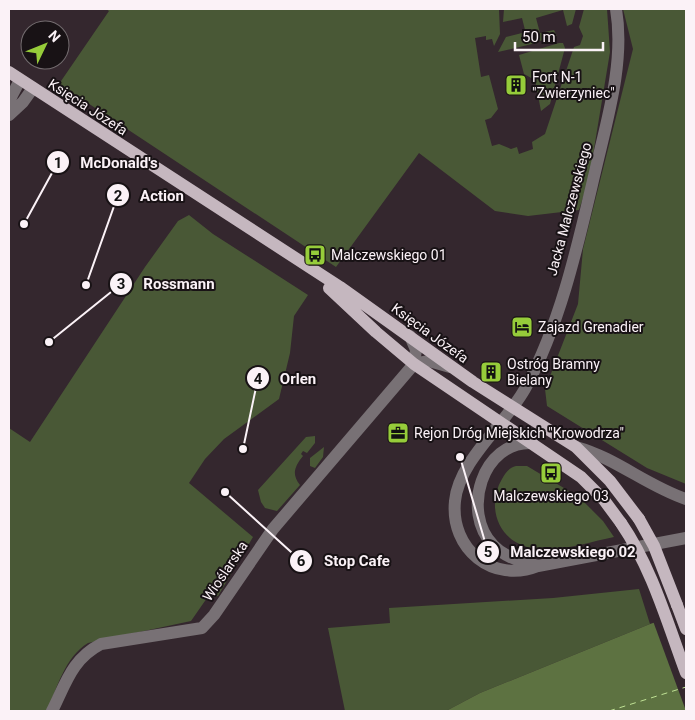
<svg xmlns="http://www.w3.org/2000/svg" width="695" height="720" font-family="Roboto,sans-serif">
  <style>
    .green { fill: #495836 }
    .water { fill: #5d7241 }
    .pier { fill: #34272e }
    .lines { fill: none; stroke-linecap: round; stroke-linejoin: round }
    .ferry { stroke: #c0e295; stroke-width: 1; stroke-dasharray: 6 5; stroke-linecap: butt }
    .minor { stroke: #787175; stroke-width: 12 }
    .major { stroke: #c5b7bf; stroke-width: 12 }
    .major-bridge { stroke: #c5b7bf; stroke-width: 12 }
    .labels { text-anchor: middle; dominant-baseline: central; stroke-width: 4; stroke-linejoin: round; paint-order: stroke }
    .poi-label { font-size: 14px; fill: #fbf2f7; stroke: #181215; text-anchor: start }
    .street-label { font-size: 14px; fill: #fbf2f7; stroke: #181215 }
    .leader { fill: none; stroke: #fbf2f7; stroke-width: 2 }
    .callout-dot { fill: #fbf2f7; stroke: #181215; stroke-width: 2 }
    .mark-label { font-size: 15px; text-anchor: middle; font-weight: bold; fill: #111 }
    .callout-label { font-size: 15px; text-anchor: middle; font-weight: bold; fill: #fbf2f7; stroke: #181215; stroke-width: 4; stroke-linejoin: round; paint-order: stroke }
  </style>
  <rect width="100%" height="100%" fill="#34272e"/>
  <path class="green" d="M106 9H499L500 34 494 46 492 39 486 40V36L475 38 481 77 489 75 498 109 491 118 485 120 492 146 499 144 511 149 517 147 519 154 533 149 532 142 545 134 574 47 580 45 583 36 579 27 584 9H607L610 52 589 179 579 210 528 216 495 211 419 153 336 267 59 84 109 11Z
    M504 9H576L572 24 567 26 563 10 536 18 540 33 554 30 557 36 540 41 528 29 525 30 522 18 503 22Z
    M623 9H686V484L647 468 547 406 545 389 578 304 583 249 633 49Z
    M526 32 536 43 498 52 506 37Z
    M559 43H563L565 48 550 104 541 111 535 80 524 74 519 55Z
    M189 215 213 234 308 295 294 316 290 353 279 399 224 439 205 459 189 483 253 537 218 596 207 598 191 621 88 643C65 657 57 688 47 711H9V428L30 442 145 267 178 221Z
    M315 436V443L307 453 303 451 301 454 303 456C295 466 291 474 300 485L277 511 265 508 261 502 258 490 306 437Z
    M324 447 323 457 315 468 310 466V458Z
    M516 466H527L579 497 603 521 614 537C588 542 553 555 527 547 496 538 487 504 502 479 506 472 509 468 516 466Z
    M639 589 650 624 480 693 446 711H345L328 628 390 623 389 608 553 598Z"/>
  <path class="water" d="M686 612V711H446L480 693 650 624Z"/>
  <path class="pier" d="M686 610V711L653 621Z"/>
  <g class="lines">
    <path class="ferry" d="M609 711 686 687"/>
    <path class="minor" d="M616 9C625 62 607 120 595 172 578 244 561 322 526 387 507 423 459 460 455 501 450 549 493 584 538 566L686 538
      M9 101 20 80
      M9 115 23 102 33 88
      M414 364 429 361 450 367
      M532 443C482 441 461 512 493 545 505 558 522 561 538 566
      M576 447C616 458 647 486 686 499
      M52 711C66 683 72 659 101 644L202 628 214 615 273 529 414 364 416 350 410 336"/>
    <path class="major" d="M9 72 340 287 473 382 576 447 610 481 639 519
      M329 288 376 332 414 364 581 477 604 500 621 523
      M677 605 686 629"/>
    <path class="major-bridge" d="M639 519 654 546 677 605
      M621 523C652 568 667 622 686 673"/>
  </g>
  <defs>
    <g id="building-square" transform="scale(1.125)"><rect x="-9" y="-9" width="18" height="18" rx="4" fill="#96cc3a" stroke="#181215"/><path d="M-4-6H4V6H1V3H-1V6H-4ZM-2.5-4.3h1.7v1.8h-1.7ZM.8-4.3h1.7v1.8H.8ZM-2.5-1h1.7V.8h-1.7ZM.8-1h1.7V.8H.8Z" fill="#111"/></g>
    <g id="bus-square" transform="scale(1.125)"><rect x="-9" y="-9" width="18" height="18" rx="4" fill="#96cc3a" stroke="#181215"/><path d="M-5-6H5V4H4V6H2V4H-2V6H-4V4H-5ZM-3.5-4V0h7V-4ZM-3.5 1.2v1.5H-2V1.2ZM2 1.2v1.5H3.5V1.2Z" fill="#111"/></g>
    <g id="hotel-square" transform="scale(1.125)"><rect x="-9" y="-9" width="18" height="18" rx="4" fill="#96cc3a" stroke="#181215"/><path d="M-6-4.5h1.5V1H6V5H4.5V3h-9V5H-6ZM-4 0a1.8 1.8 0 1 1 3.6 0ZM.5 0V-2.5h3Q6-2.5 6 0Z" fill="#111"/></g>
    <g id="office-square" transform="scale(1.125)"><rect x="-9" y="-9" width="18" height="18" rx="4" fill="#96cc3a" stroke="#181215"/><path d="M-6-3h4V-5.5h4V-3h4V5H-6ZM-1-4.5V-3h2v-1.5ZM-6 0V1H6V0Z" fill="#111"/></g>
  </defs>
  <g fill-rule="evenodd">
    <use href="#building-square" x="516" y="85"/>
    <use href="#bus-square" x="315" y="255"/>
    <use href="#hotel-square" x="522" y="327"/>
    <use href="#building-square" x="491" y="372"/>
    <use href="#office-square" x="398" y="433"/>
    <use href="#bus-square" x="551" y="473"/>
  </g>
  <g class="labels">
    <g class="poi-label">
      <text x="532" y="77">Fort N-1<tspan x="532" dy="16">"Zwierzyniec"</tspan></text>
      <text x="331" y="255">Malczewskiego 01</text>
      <text x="538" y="327">Zajazd Grenadier</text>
      <text x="507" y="364">Ostróg Bramny<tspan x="507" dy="16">Bielany</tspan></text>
      <text x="414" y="433">Rejon Dróg Miejskich "Krowodrza"</text>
      <text x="551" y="496" text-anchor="middle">Malczewskiego 03</text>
    </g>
    <g class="street-label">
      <text transform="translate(88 107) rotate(33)">Księcia Józefa</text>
      <text transform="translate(569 209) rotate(-75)">Jacka Malczewskiego</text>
      <text transform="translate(430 333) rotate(36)">Księcia Józefa</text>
      <text transform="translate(225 571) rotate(-56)">Wioślarska</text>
    </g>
  </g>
  <path class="leader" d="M24 224L58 162M86 285L118 195M49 342L121 284M243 449L258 378M460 457L488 552M225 492L301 561"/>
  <g class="callout-dot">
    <circle cx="24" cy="224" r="5"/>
    <circle cx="86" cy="285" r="5"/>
    <circle cx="49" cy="342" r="5"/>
    <circle cx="243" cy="449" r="5"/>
    <circle cx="460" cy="457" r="5"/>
    <circle cx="225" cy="492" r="5"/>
    <circle cx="58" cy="162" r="12"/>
    <circle cx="118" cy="195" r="12"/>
    <circle cx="121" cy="284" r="12"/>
    <circle cx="258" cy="378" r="12"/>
    <circle cx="488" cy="552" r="12"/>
    <circle cx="301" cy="561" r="12"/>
  </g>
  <g class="mark-label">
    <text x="58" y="168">1</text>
    <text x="118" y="201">2</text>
    <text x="121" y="289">3</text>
    <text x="258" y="384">4</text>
    <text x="488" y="557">5</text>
    <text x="301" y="566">6</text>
  </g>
  <g class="callout-label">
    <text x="119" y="168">McDonald's</text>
    <text x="162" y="201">Action</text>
    <text x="179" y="289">Rossmann</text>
    <text x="298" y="384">Orlen</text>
    <text x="573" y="557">Malczewskiego 02</text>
    <text x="357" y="566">Stop Cafe</text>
  </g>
  <rect width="695" height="720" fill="none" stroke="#fbf2f7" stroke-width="20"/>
  <g transform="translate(45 45) rotate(47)"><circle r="24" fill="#181215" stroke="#736c6f"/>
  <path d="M0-4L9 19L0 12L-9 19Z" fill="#96cc3a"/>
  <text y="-8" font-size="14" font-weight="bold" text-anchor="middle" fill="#fbf2f7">N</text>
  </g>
  <path d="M515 42v8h88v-8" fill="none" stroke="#fbf2f7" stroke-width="2.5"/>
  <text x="522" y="42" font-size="15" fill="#fbf2f7" stroke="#181215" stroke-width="4" paint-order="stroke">50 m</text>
</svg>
